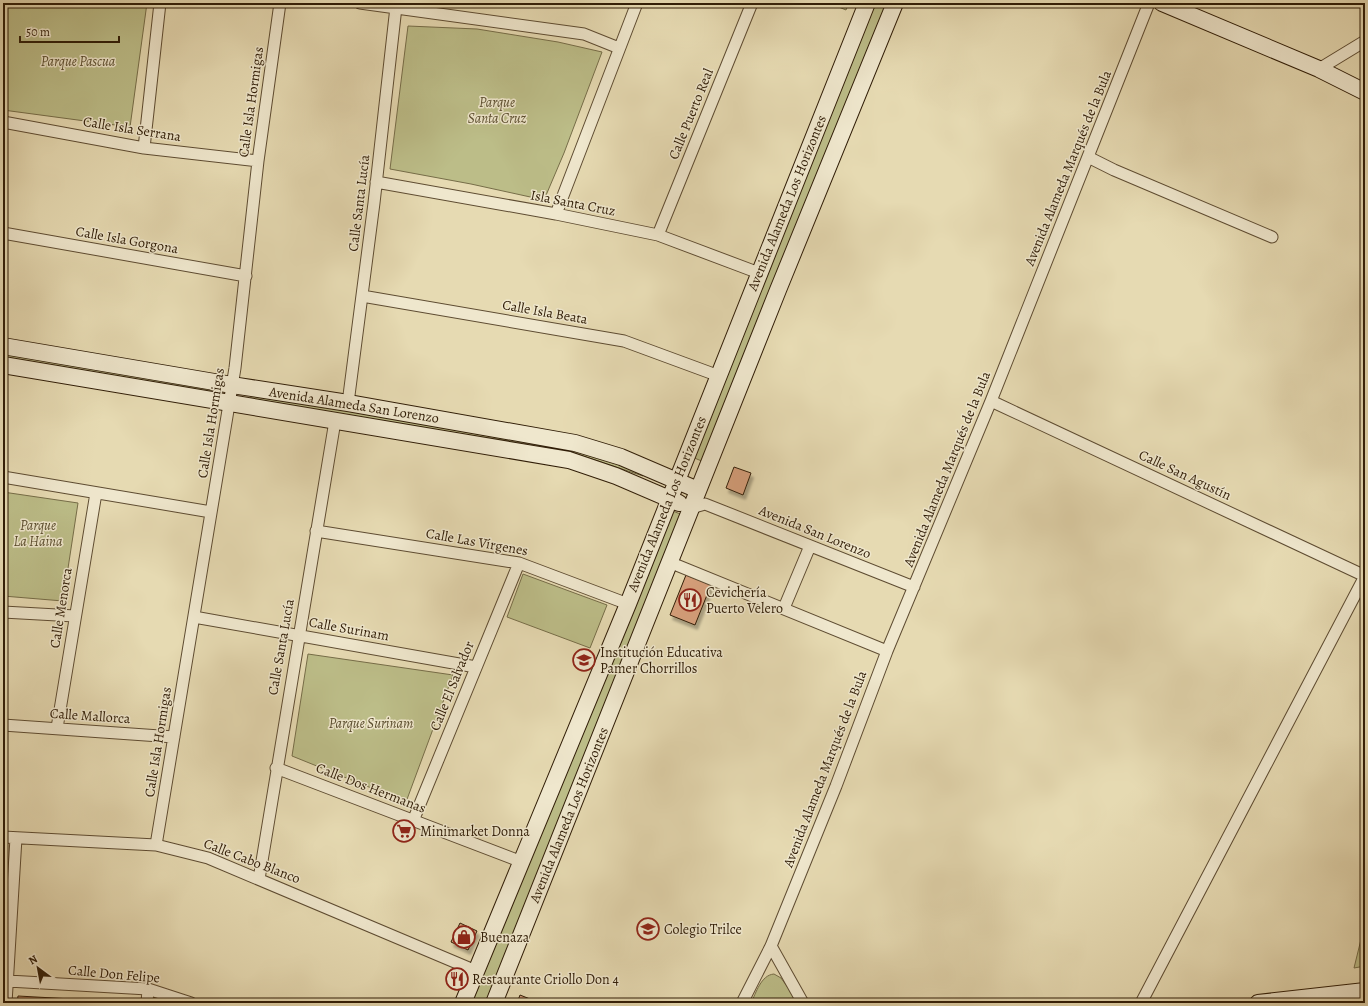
<svg xmlns="http://www.w3.org/2000/svg" width="1368" height="1006" font-family="Alegreya,serif">
  <style>
    .green { fill: #bcbd88; stroke: #766d48 }
    .building { fill: #d7a07c; stroke: #301d07; filter: url(#shadow) }
    .lines { fill: none; stroke-linecap: round; stroke-linejoin: round }
    .street-casing { stroke: #5e4c32; stroke-width: 13 }
    .secondary-casing { stroke: #301d07; stroke-width: 18 }
    .street { stroke: #efe7cd; stroke-width: 11 }
    .secondary { stroke: #efe7cd; stroke-width: 16 }
    .labels { text-anchor: middle; dominant-baseline: central; stroke-width: 3; stroke-linejoin: round; paint-order: stroke }
    .park-label { font-size: 14px; font-style: italic; fill: #5a4d2e; stroke: #efe7cd }
    .street-label { font-size: 14px; fill: #301d07; stroke: #efe7cd }
    .poi-label { font-size: 14px; fill: #301d07; stroke: #efe7cd; text-anchor: start }
  </style>
  <defs>
    <filter id="shadow"><feDropShadow dx="2.5" dy="4.5" stdDeviation="1" flood-color="#0004"/></filter>
  </defs>
  <rect width="100%" height="100%" fill="#e6dab2"/>
  <filter id="stains"><feTurbulence type="fractalNoise" baseFrequency=".005" numOctaves="4"/><feColorMatrix values="0 0 0 0 .2 0 0 0 0 .09 0 0 0 0 .02 0 0 0 .5 -.17"/></filter>
  <radialGradient id="worn" r=".72"><stop offset=".6" stop-color="#630" stop-opacity="0"/><stop offset="1" stop-color="#630" stop-opacity=".3"/></radialGradient>
  <path class="green" d="M3 3H147L130 127 3 110Z
    M829 3H849L846 10Z
    M873 3H887L704 462 692 457Z
    M408 26 477 29 558 42 602 52 564 153 544 200 471 184 390 169Z
    M3 350 212 386 211 395 3 359Z
    M252 392 562 443 645 470 643 476 562 449 250 402Z
    M3 492 78 503 63 601 3 596Z
    M670 510 683 515 487 1003H472Z
    M523 574 607 605 590 648 507 617Z
    M308 654 453 675 406 802 292 756Z
    M1365 923V966L1354 968Z
    M774 974 781 978 799 1003H751C756 993 761 975 774 974Z"/>
  <path class="building" d="M734 467 751 473 743 495 726 488Z
    M686 575 711 585 695 625 670 615Z
    M460 923 477 931 468 950 451 942Z
    M520 995 540 1003H517Z
    M18 996 126 1002 125 1003H17Z"/>
  <g class="lines">
    <g class="street-casing">
      <path id="street" d="M360 3 584 34 619 48
        M1319 69 1365 41
        M3 122 144 148 258 161
        M144 148 160 3
        M1088 157 1114 170 1272 237
        M376 182 556 214 658 235 759 273
        M556 214 637 3
        M3 233 246 276
        M658 235 752 3
        M362 296 624 341 719 376
        M991 401 1365 576
        M348 403 374 203 396 7
        M3 477 211 512
        M691 508 705 504 914 587
        M316 531 519 563 628 604
        M669 562 887 651
        M784 608 810 546
        M3 612 75 616
        M194 617 476 667
        M3 725 174 737
        M57 728 96 493
        M276 768 522 862
        M413 821 519 563
        M3 837 156 845 208 858 476 971
        M156 845 235 368 258 161 280 3
        M259 879 335 421
        M771 946 803 1003
        M8 981 148 989 191 1003
        M6 1003 16 838
        M147 1003 148 989
        M742 1003 771 946 836 786 887 651 991 401 1149 3
        M1141 1003 1365 576"/>
    </g>
    <g class="secondary-casing">
      <path id="secondary" d="M1162 3 1319 69 1365 92
        M3 346 232 385 348 403 575 443 621 457 698 490
        M3 365 569 460 616 476 679 503
        M463 1003 628 604 867 3
        M494 1003 778 290 895 3
        M1258 1003 1365 991"/>
    </g>
    <use href="#street" class="street"/>
    <use href="#secondary" class="secondary"/>
  </g>
  <defs>
    <g id="restaurant-ring" transform="scale(1.15)"><circle r="9.5" fill="#efe7cd" stroke="#8f2418" stroke-width="1.5"/><path d="M-5-6h1v4h1v-4h1v4h1v-4h1v5L-1.5 .5V6h-2V.5L-5-1ZM5-6V6H3V1.5H1.5Q1.5-4 5-6Z" fill="#8f2418"/></g>
    <g id="school-ring" transform="scale(1.15)"><circle r="9.5" fill="#efe7cd" stroke="#8f2418" stroke-width="1.5"/><path d="M0-5L7-2L0 1L-7-2ZM-4 1L0 2.5L4 1V4Q0 6-4 4Z" fill="#8f2418"/></g>
    <g id="supermarket-ring" transform="scale(1.15)"><circle r="9.5" fill="#efe7cd" stroke="#8f2418" stroke-width="1.5"/><path d="M-6-5.5h2.5l.6 2H6L4.5 2H-2.5L-4.4-4H-6ZM-1.5 3.2a1.3 1.3 0 1 0 .1 0ZM3 3.2a1.3 1.3 0 1 0 .1 0Z" fill="#8f2418"/></g>
    <g id="shop-ring" transform="scale(1.15)"><circle r="9.5" fill="#efe7cd" stroke="#8f2418" stroke-width="1.5"/><path d="M-5-2.5h2.3a2.7 3.5 0 0 1 5.4 0H5L5.5 6h-11ZM-1.5-2.5h3a1.5 2.3 0 0 0-3 0Z" fill="#8f2418"/></g>
  </defs>
  <g fill-rule="evenodd">
    <use href="#restaurant-ring" x="690" y="600"/>
    <use href="#school-ring" x="584" y="660"/>
    <use href="#supermarket-ring" x="404" y="831"/>
    <use href="#school-ring" x="648" y="929"/>
    <use href="#shop-ring" x="464" y="937"/>
    <use href="#restaurant-ring" x="457" y="979"/>
  </g>
  <g class="labels">
    <g class="park-label">
      <text x="78" y="61">Parque Pascua</text>
      <text x="497" y="102">Parque<tspan x="497" dy="16">Santa Cruz</tspan></text>
      <text x="38" y="525">Parque<tspan x="38" dy="16">La Haina</tspan></text>
      <text x="371" y="723">Parque Surinam</text>
    </g>
    <g class="street-label">
      <text transform="translate(251 102) rotate(-82)">Calle Isla Hormigas</text>
      <text transform="translate(691 114) rotate(-68)">Calle Puerto Real</text>
      <text transform="translate(132 129) rotate(9)">Calle Isla Serrana</text>
      <text transform="translate(1068 168) rotate(-68)">Avenida Alameda Marqués de la Bula</text>
      <text transform="translate(359 203) rotate(-83)">Calle Santa Lucía</text>
      <text transform="translate(573 203) rotate(11)">Isla Santa Cruz</text>
      <text transform="translate(787 203) rotate(-68)">Avenida Alameda Los Horizontes</text>
      <text transform="translate(127 240) rotate(10)">Calle Isla Gorgona</text>
      <text transform="translate(545 312) rotate(10)">Calle Isla Beata</text>
      <text transform="translate(354 405) rotate(9)">Avenida Alameda San Lorenzo</text>
      <text transform="translate(211 423) rotate(-81)">Calle Isla Hormigas</text>
      <text transform="translate(947 469) rotate(-68)">Avenida Alameda Marqués de la Bula</text>
      <text transform="translate(1185 475) rotate(25)">Calle San Agustín</text>
      <text transform="translate(667 504) rotate(-68)">Avenida Alameda Los Horizontes</text>
      <text transform="translate(815 532) rotate(22)">Avenida San Lorenzo</text>
      <text transform="translate(477 542) rotate(10)">Calle Las Vírgenes</text>
      <text transform="translate(61 608) rotate(-81)">Calle Menorca</text>
      <text transform="translate(349 629) rotate(10)">Calle Surinam</text>
      <text transform="translate(281 647) rotate(-80)">Calle Santa Lucía</text>
      <text transform="translate(452 686) rotate(-68)">Calle El Salvador</text>
      <text transform="translate(90 716) rotate(4)">Calle Mallorca</text>
      <text transform="translate(158 742) rotate(-81)">Calle Isla Hormigas</text>
      <text transform="translate(825 769) rotate(-69)">Avenida Alameda Marqués de la Bula</text>
      <text transform="translate(371 788) rotate(21)">Calle Dos Hermanas</text>
      <text transform="translate(569 815) rotate(-68)">Avenida Alameda Los Horizontes</text>
      <text transform="translate(252 861) rotate(21)">Calle Cabo Blanco</text>
      <text transform="translate(114 974) rotate(5)">Calle Don Felipe</text>
    </g>
    <g class="poi-label">
      <text x="706" y="592">Cevichería<tspan x="706" dy="16">Puerto Velero</tspan></text>
      <text x="600" y="652">Institución Educativa<tspan x="600" dy="16">Pamer Chorrillos</tspan></text>
      <text x="420" y="831">Minimarket Donna</text>
      <text x="664" y="929">Colegio Trilce</text>
      <text x="480" y="937">Buenaza</text>
      <text x="472" y="979">Restaurante Criollo Don 4</text>
    </g>
  </g>
  <rect width="1368" height="1006" fill="none" stroke="#e6dab2" stroke-width="16"/>
  <rect x="4" y="4" width="1360" height="998" fill="none" stroke="#301d07" stroke-width="2"/>
  <rect x="8" y="8" width="1352" height="990" fill="none" stroke="#301d07"/>
  <g transform="translate(38 968) rotate(328)" stroke="#efe7cd" stroke-width="3" paint-order="stroke">
  <path d="M0-3L7 15L0 10L-7 15Z" fill="#301d07"/>
  <text y="-6" font-size="11" font-weight="bold" text-anchor="middle" fill="#301d07">N</text>
  </g>
  <path d="M20 36v6h99v-6" fill="none" stroke="#301d07" stroke-width="2"/>
  <text x="26" y="36" font-size="12" fill="#301d07" stroke="#efe7cd" stroke-width="3" paint-order="stroke">50 m</text>
  <rect width="100%" height="100%" filter="url(#stains)"/>
  <rect width="100%" height="100%" fill="url(#worn)"/>
</svg>
